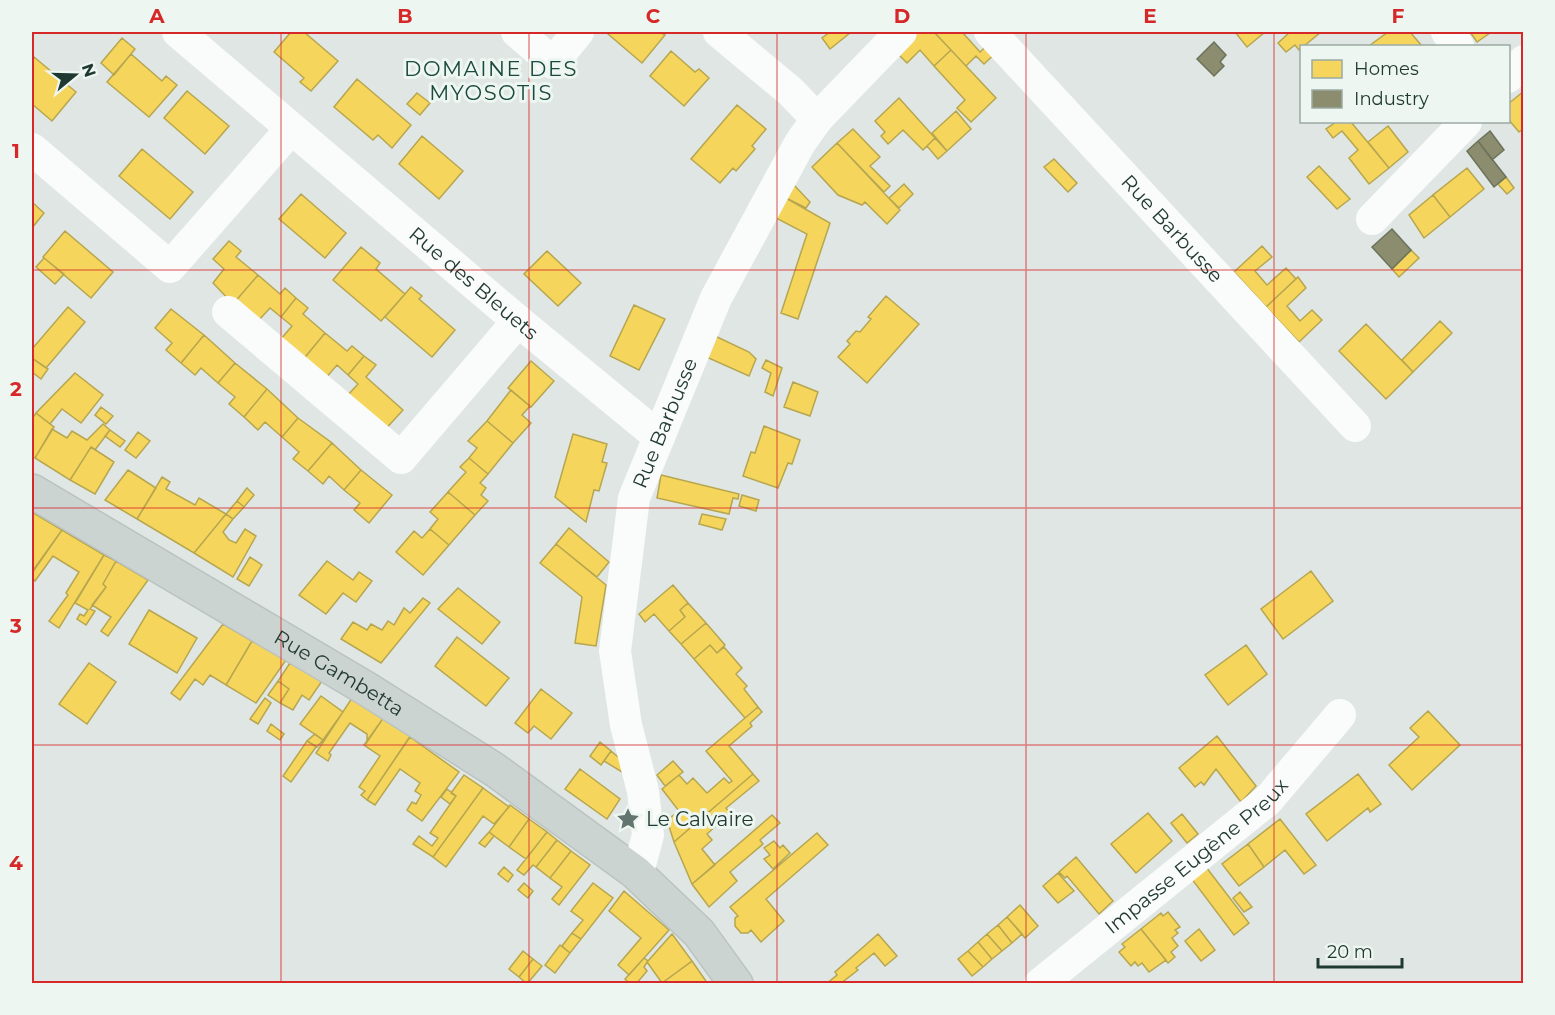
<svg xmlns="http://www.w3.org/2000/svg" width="1555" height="1015" font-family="Montserrat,sans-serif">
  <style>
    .homes { fill: #f6d55c; stroke: #b6a64f; stroke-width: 1.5 }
    .industry { fill: #8c8c6e; stroke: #6b735c; stroke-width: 1.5 }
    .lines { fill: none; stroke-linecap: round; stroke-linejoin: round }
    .major-casing { stroke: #bac3c0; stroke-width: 36 }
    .minor { stroke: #fafbfb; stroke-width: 32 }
    .major { stroke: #ccd4d1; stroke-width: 33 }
    .grid { fill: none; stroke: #d62828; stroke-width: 1.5; stroke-opacity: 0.55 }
    .labels { text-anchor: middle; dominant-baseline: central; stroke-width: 6; stroke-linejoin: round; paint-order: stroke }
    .street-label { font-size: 20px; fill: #1f3831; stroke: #edf6f1 }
    .poi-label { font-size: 20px; fill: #1f3831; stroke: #edf6f1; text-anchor: start }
    .neighbourhood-label { font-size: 21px; letter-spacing: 1.5px; fill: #1b493e; stroke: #edf6f1 }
    .neatline { fill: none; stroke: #d62828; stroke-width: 2 }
    .grid-label { font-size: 20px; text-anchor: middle; font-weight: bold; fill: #d62828 }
  </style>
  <rect width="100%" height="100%" fill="#e0e6e3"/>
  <path class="homes" d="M291 32H304L338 61 311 91 300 82 304 78 274 52Z
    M610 32H660L665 35 642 63 608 34Z
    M830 32H849L850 33 830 49 822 38Z
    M918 32H934L951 50 934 66 920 50 907 63 897 53Z
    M934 32H962L980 52 991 42 999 50 984 64 976 56 966 66Z
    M1235 32H1265L1247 47Z
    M1290 32H1321L1299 50 1295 45 1286 52 1278 43Z
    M1388 32H1410L1422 46H1369Z
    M1470 32H1489L1490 33 1477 42Z
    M122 38 135 49 114 75 101 63Z
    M951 50 996 98 971 122 957 108 965 100 934 66Z
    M671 51 695 72 699 69 709 78 684 106 650 76Z
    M131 54 162 81 166 76 177 85 149 117 107 82Z
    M34 57 76 92 52 121 32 104V60Z
    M357 79 411 125 392 148 378 135 373 140 334 107Z
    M187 91 229 126 205 154 164 118Z
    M1524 91V128L1519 132 1508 119V104Z
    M417 93 430 103 420 115 407 104Z
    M899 98 935 138 923 150 903 130 888 144 881 136 885 132 875 121Z
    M737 105 766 129 752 146 755 149 736 171 733 168 720 183 691 159Z
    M956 111 971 129 947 151 932 133Z
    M1336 122H1351L1389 168 1369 184 1349 158 1358 150 1342 131 1333 138 1326 129Z
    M1388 126 1408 152 1389 168 1368 142Z
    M853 129 880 157 870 166 890 186 884 192 837 143Z
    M422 136 463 171 439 199 399 164Z
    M935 138 947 151 938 159 927 146Z
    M837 143 900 210 887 224 865 202 862 205 838 195 812 167Z
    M142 149 193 192 170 219 119 176Z
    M1054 159 1077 183 1068 192 1044 167Z
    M1319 166 1350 199 1337 209 1307 177Z
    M1467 168 1484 189 1450 217 1433 195Z
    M1506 177 1514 188 1507 194 1498 184Z
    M793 184 810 202 806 208 784 197Z
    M904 184 913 194 899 208 889 198Z
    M301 194 346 233 325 258 279 219Z
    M1433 195 1450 217 1424 238 1409 215Z
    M784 197 830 223 798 319 781 313 807 234 774 217Z
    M32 202 44 213 32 228Z
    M65 231 113 272 91 298 43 257Z
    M229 241 241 251 236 257 258 275 233 304 213 283 224 269 213 259Z
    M1262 246 1272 257 1255 271 1267 285 1286 268 1296 279 1266 307 1234 272Z
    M361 247 380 263 376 269 405 294 381 321 333 280Z
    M1411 250 1419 258 1399 277 1392 269Z
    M547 251 581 283 558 306 524 274Z
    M44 258 64 274 55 284 36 267Z
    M258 275 280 294 285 288 296 298 281 317 270 308 258 321 233 304Z
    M1298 277 1306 288 1287 306 1300 321 1312 310 1322 320 1299 342 1266 307Z
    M411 287 422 296 419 299 455 330 432 357 385 317Z
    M886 296 919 324 867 383 838 357 850 344 847 341 856 331 860 332 871 319 868 317Z
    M296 298 308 308 303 314 325 333 301 362 280 340 292 326 281 317Z
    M634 305 665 319 639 370 610 356Z
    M68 307 85 322 46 368 32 358V349Z
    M171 309 204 335 181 363 166 350 172 343 155 328Z
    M1440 321 1452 333 1413 372 1402 360Z
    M1366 324 1413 372 1386 399 1339 351Z
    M325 333 347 351 352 346 364 356 348 375 337 365 325 379 301 362Z
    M204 335 235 363 218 383 201 368 195 375 181 363Z
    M715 336 749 352 756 359 749 376 704 356Z
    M364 356 376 365 366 377 403 410 382 433 346 397 358 384 348 375Z
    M32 358 48 369 41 379 32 372Z
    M766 360 782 368 773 396 765 392 771 373 762 368Z
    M531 361 554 381 531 407 508 388Z
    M235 363 267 389 244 417 229 404 235 397 218 383Z
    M75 373 103 395 81 423 62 409 50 424 36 413Z
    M793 382 818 392 810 416 784 407Z
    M267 389 298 418 282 437 265 422 258 430 244 417Z
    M511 390 530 406 522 415 531 423 513 443 487 421Z
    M101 407 113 416 106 424 95 415Z
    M36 413 54 427 35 458 32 456V419Z
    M298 418 332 443 308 471 293 459 299 452 282 437Z
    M487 421 513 443 488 474 469 458 477 448 468 441Z
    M103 424 110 430 95 450 91 447 70 480 35 458 52 429 67 438 72 431 87 440Z
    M764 426 800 440 792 464 788 463 778 488 743 476 751 452 755 453Z
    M110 430 125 441 120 447 105 436Z
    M138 432 150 441 136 458 125 450Z
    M573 434 607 444 602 462 607 463 599 491 594 490 586 522 555 497Z
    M332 443 361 470 344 490 329 476 323 484 308 471Z
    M91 447 114 462 95 494 70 480Z
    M469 458 488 474 480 483 486 488 481 495 488 501 475 515 448 492 466 472 460 467Z
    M128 470 156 488 137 519 105 500Z
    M361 470 392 495 369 523 354 510 360 503 344 490Z
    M661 475 739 494 738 499 733 498 729 514 657 498Z
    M162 477 170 482 166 489 195 505 199 498 226 514 194 553 137 519Z
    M247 488 254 495 244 507 237 501Z
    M448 492 475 515 449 545 430 529 438 519 430 512Z
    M742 495 759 500 756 511 739 506Z
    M237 501 244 507 233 519 226 514Z
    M32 512 62 530 34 569 32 568Z
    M226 514 233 519 223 532 229 540 236 543 245 529 256 536 233 577 194 553Z
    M702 514 726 519 722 530 699 524Z
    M569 528 609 562 597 577 556 544Z
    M430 529 449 545 423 575 396 552 414 531 422 538Z
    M62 530 104 555 59 628 49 621 68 595 66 593 79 572 53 556 35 581 32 578V573Z
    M556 544 606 585 596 646 575 643 582 597 540 563Z
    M104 555 116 561 103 584 106 587 90 609 95 611 86 625 77 619 80 614 84 616 88 610 75 603Z
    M250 557 262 565 249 586 237 579Z
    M116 561 148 580 108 636 101 631 111 617 92 605 106 587 103 584Z
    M327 561 353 580 359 572 372 581 356 602 343 593 326 614 299 595Z
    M1311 571 1333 601 1283 639 1261 609Z
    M673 585 688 603 680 610 685 617 669 631 654 614 645 622 639 614Z
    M458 588 500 622 482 644 438 609Z
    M423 598 430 603 381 663 341 639 353 622 367 630 371 624 382 630 388 621 394 625 404 608 410 613Z
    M688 603 706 623 681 644 669 631 685 617 680 610Z
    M149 610 197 638 177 673 129 644Z
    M706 623 725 645 717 653 710 645 694 659 681 644Z
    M223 624 252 641 226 685 210 675 203 685 195 679 180 700 171 693Z
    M457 637 509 678 486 706 435 666Z
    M252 641 286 660 256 703 226 685Z
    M710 645 717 653 724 647 742 668 736 674 747 686 744 689 758 707 745 718 694 659Z
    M1246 645 1267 674 1228 705 1205 675Z
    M89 663 116 682 87 724 59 704Z
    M290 663 322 681 309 700 302 695 293 710 280 703 289 689 278 681Z
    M278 681 289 689 280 703 268 695Z
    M541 689 572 713 551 739 534 726 528 733 515 723Z
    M321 696 343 712 323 740 300 724Z
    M265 698 271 703 258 724 250 719Z
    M352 698 384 717 367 742V734L350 723 329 753 331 755 328 761 316 753Z
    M758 707 762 712 750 723 752 726 729 746 753 774 674 842 667 820 679 811 662 789 679 775 687 784 693 778 707 793 724 778 729 783 732 781 706 751Z
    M1428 711 1460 745 1412 790 1389 765 1419 737 1410 728Z
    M384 717 411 735 367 800 361 795 365 791 359 787 380 756 364 745Z
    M271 724 284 734 280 740 267 731Z
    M315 734 323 740 317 747 307 741Z
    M1217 736 1256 786 1241 802 1216 769 1204 785 1201 782 1195 787 1179 768Z
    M410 737 459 772 422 821 407 810 412 802 416 804 421 795 415 791 420 783 400 769 375 805 367 800Z
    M307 741 316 747 291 782 283 776Z
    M600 742 611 751 601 765 590 756Z
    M611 751 625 763 627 775 604 761Z
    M673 761 683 772 665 786 657 775Z
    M580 769 620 799 607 819 565 789Z
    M753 774 759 781 726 808 730 813 707 834 712 840 702 849 715 865 692 884 674 842Z
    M1358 774 1381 804 1370 812 1368 808 1327 841 1306 814Z
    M464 775 483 788 433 857 413 844 419 836 432 846 438 838 430 833 456 796 451 793Z
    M483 788 509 807 494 824 483 816 446 867 433 857Z
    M447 789 456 796 450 804 441 797Z
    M510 805 529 819 509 847 489 832Z
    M1148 813 1172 841 1136 873 1111 844Z
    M1182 814 1198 834 1187 843 1171 823Z
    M772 815 780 823 760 840 763 844 730 872 737 881 709 907 692 884Z
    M529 819 547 832 526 859 509 847Z
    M1280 819 1316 865 1304 874 1285 850 1264 867 1248 844Z
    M489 832 494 836 485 847 479 843Z
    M547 832 557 840 536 867 533 865 524 875 517 870Z
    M817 833 828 845 766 899 784 921 761 942 751 930 748 933H741L735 926V918L738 916 730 907Z
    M557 840 571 851 550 878 536 867Z
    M774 841 780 848 783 845 790 853 773 869 764 859 770 855 764 848Z
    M1248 844 1264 867 1239 886 1222 864Z
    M571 851 590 865 559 905 552 899 562 887 550 878Z
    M1076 857 1113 901 1099 914 1067 876 1065 878 1059 872Z
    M504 867 513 875 508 882 498 874Z
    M1206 867 1249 923 1234 935 1191 878Z
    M1058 873 1074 891 1058 903 1043 886Z
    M524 883 533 891 528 898 518 890Z
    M593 883 613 898 581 939 572 933 583 920 571 911Z
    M624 891 669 930 629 975 618 965 641 938 609 911Z
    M1240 892 1252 907 1244 912 1233 898Z
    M1020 905 1038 926 1025 938 1007 917Z
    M1168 912 1180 927 1175 930 1178 933 1172 938 1178 946 1171 952 1175 957 1168 963 1141 929 1161 913 1163 916Z
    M1007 917 1022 934 1012 943 998 925Z
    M998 925 1012 943 1002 951 987 934Z
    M1141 929 1166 960 1149 972 1142 963 1138 966 1135 962 1131 966 1119 952 1125 947 1122 944Z
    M1199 929 1215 950 1201 961 1185 941Z
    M572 933 581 939 570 953 562 946Z
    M672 934 692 961 662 983 647 962Z
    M878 934 897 956 885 966 874 953 856 968 858 970 844 981 846 984H826L837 975 835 972Z
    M987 934 1002 951 992 959 978 942Z
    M978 942 992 959 983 967 968 951Z
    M560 945 570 953 555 973 545 965Z
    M523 951 533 959 519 977 509 969Z
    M968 951 983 967 972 976 958 959Z
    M644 958 648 961 644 967 647 971 636 984H630L625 979Z
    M533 959 542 966 527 984 519 977Z
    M692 961 708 984H661L662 983Z"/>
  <path class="industry" d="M1214 42 1226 55 1220 62 1224 66 1214 76 1197 59Z
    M1490 131 1504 150 1492 160 1478 141Z
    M1478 141 1506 177 1494 187 1467 151Z
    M1392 229 1411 250 1392 269 1372 247Z"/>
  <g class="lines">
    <g class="major-casing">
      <g id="major">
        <path id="s5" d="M32 491 367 689 495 770 635 872 699 933 736 984"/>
      </g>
    </g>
    <g class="minor">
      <path id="s1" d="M178 32 518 321 659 437"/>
      <path d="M517 32 553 63 578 32"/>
      <path d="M719 32 790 91 817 119"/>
      <path id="s2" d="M990 32 1355 426"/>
      <path d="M1447 32 1458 46"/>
      <path d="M1508 77 1524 61"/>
      <path d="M32 149 170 267 291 129"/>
      <path d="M1372 219 1466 122"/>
      <path d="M228 312 401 458 518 321"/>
      <path id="s3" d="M635 872 641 861 648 835 643 791 626 725 615 651 634 498 716 298 800 143 817 119 901 32"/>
      <path id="s4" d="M1040 984 1268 800 1340 715"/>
    </g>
    <use href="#major" class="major"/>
  </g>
  <path class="grid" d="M281 32V984M529 32V984M777 32V984M1026 32V984M1274 32V984M32 270H1524M32 508H1524M32 745H1524"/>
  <defs>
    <g id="sight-bare" transform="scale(1.8)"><path d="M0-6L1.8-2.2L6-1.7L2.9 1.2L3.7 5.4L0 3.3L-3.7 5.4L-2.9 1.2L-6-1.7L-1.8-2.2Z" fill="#63756f" stroke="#edf6f1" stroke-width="2.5" paint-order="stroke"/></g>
  </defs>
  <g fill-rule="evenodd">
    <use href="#sight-bare" x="628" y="819"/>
  </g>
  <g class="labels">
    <g class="street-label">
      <text stroke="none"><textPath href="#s2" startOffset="268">Rue Barbusse</textPath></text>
      <text stroke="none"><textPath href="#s1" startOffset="388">Rue des Bleuets</textPath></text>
      <text stroke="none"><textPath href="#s3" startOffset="462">Rue Barbusse</textPath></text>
      <text stroke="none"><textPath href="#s5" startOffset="357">Rue Gambetta</textPath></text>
      <text stroke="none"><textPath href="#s4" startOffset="202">Impasse Eugène Preux</textPath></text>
    </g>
    <g class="poi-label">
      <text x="646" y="819">Le Calvaire</text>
    </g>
    <g class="neighbourhood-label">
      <text x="491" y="68">DOMAINE DES<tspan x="491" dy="24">MYOSOTIS</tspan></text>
    </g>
  </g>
  <rect width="1555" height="1015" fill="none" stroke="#edf6f1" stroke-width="66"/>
  <rect x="1300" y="45" width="210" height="78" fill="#edf6f1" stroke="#9baaa4" stroke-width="1.5"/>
  <rect x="1312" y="60" width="30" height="18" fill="#f6d55c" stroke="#9baaa4" stroke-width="1.5"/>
  <text x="1354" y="75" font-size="18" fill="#1f3831">Homes</text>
  <rect x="1312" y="90" width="30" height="18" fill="#8c8c6e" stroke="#9baaa4" stroke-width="1.5"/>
  <text x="1354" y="105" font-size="18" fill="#1f3831">Industry</text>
  <g transform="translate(75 75) rotate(71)" stroke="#edf6f1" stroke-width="4.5" paint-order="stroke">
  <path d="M0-4.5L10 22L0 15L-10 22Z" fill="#1f3831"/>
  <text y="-9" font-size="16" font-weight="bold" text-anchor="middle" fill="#1f3831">N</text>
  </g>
  <path d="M1318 958v9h84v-9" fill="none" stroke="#1f3831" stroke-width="3"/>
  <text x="1327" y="958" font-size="18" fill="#1f3831" stroke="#edf6f1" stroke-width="4.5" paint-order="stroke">20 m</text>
  <rect x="33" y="33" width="1489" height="949" class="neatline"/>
  <g class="grid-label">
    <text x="157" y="23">A</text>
    <text x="405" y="23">B</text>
    <text x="653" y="23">C</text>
    <text x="902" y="23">D</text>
    <text x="1150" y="23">E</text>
    <text x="1398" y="23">F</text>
    <text x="16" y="158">1</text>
    <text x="16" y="396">2</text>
    <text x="16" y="633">3</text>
    <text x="16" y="870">4</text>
  </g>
</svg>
